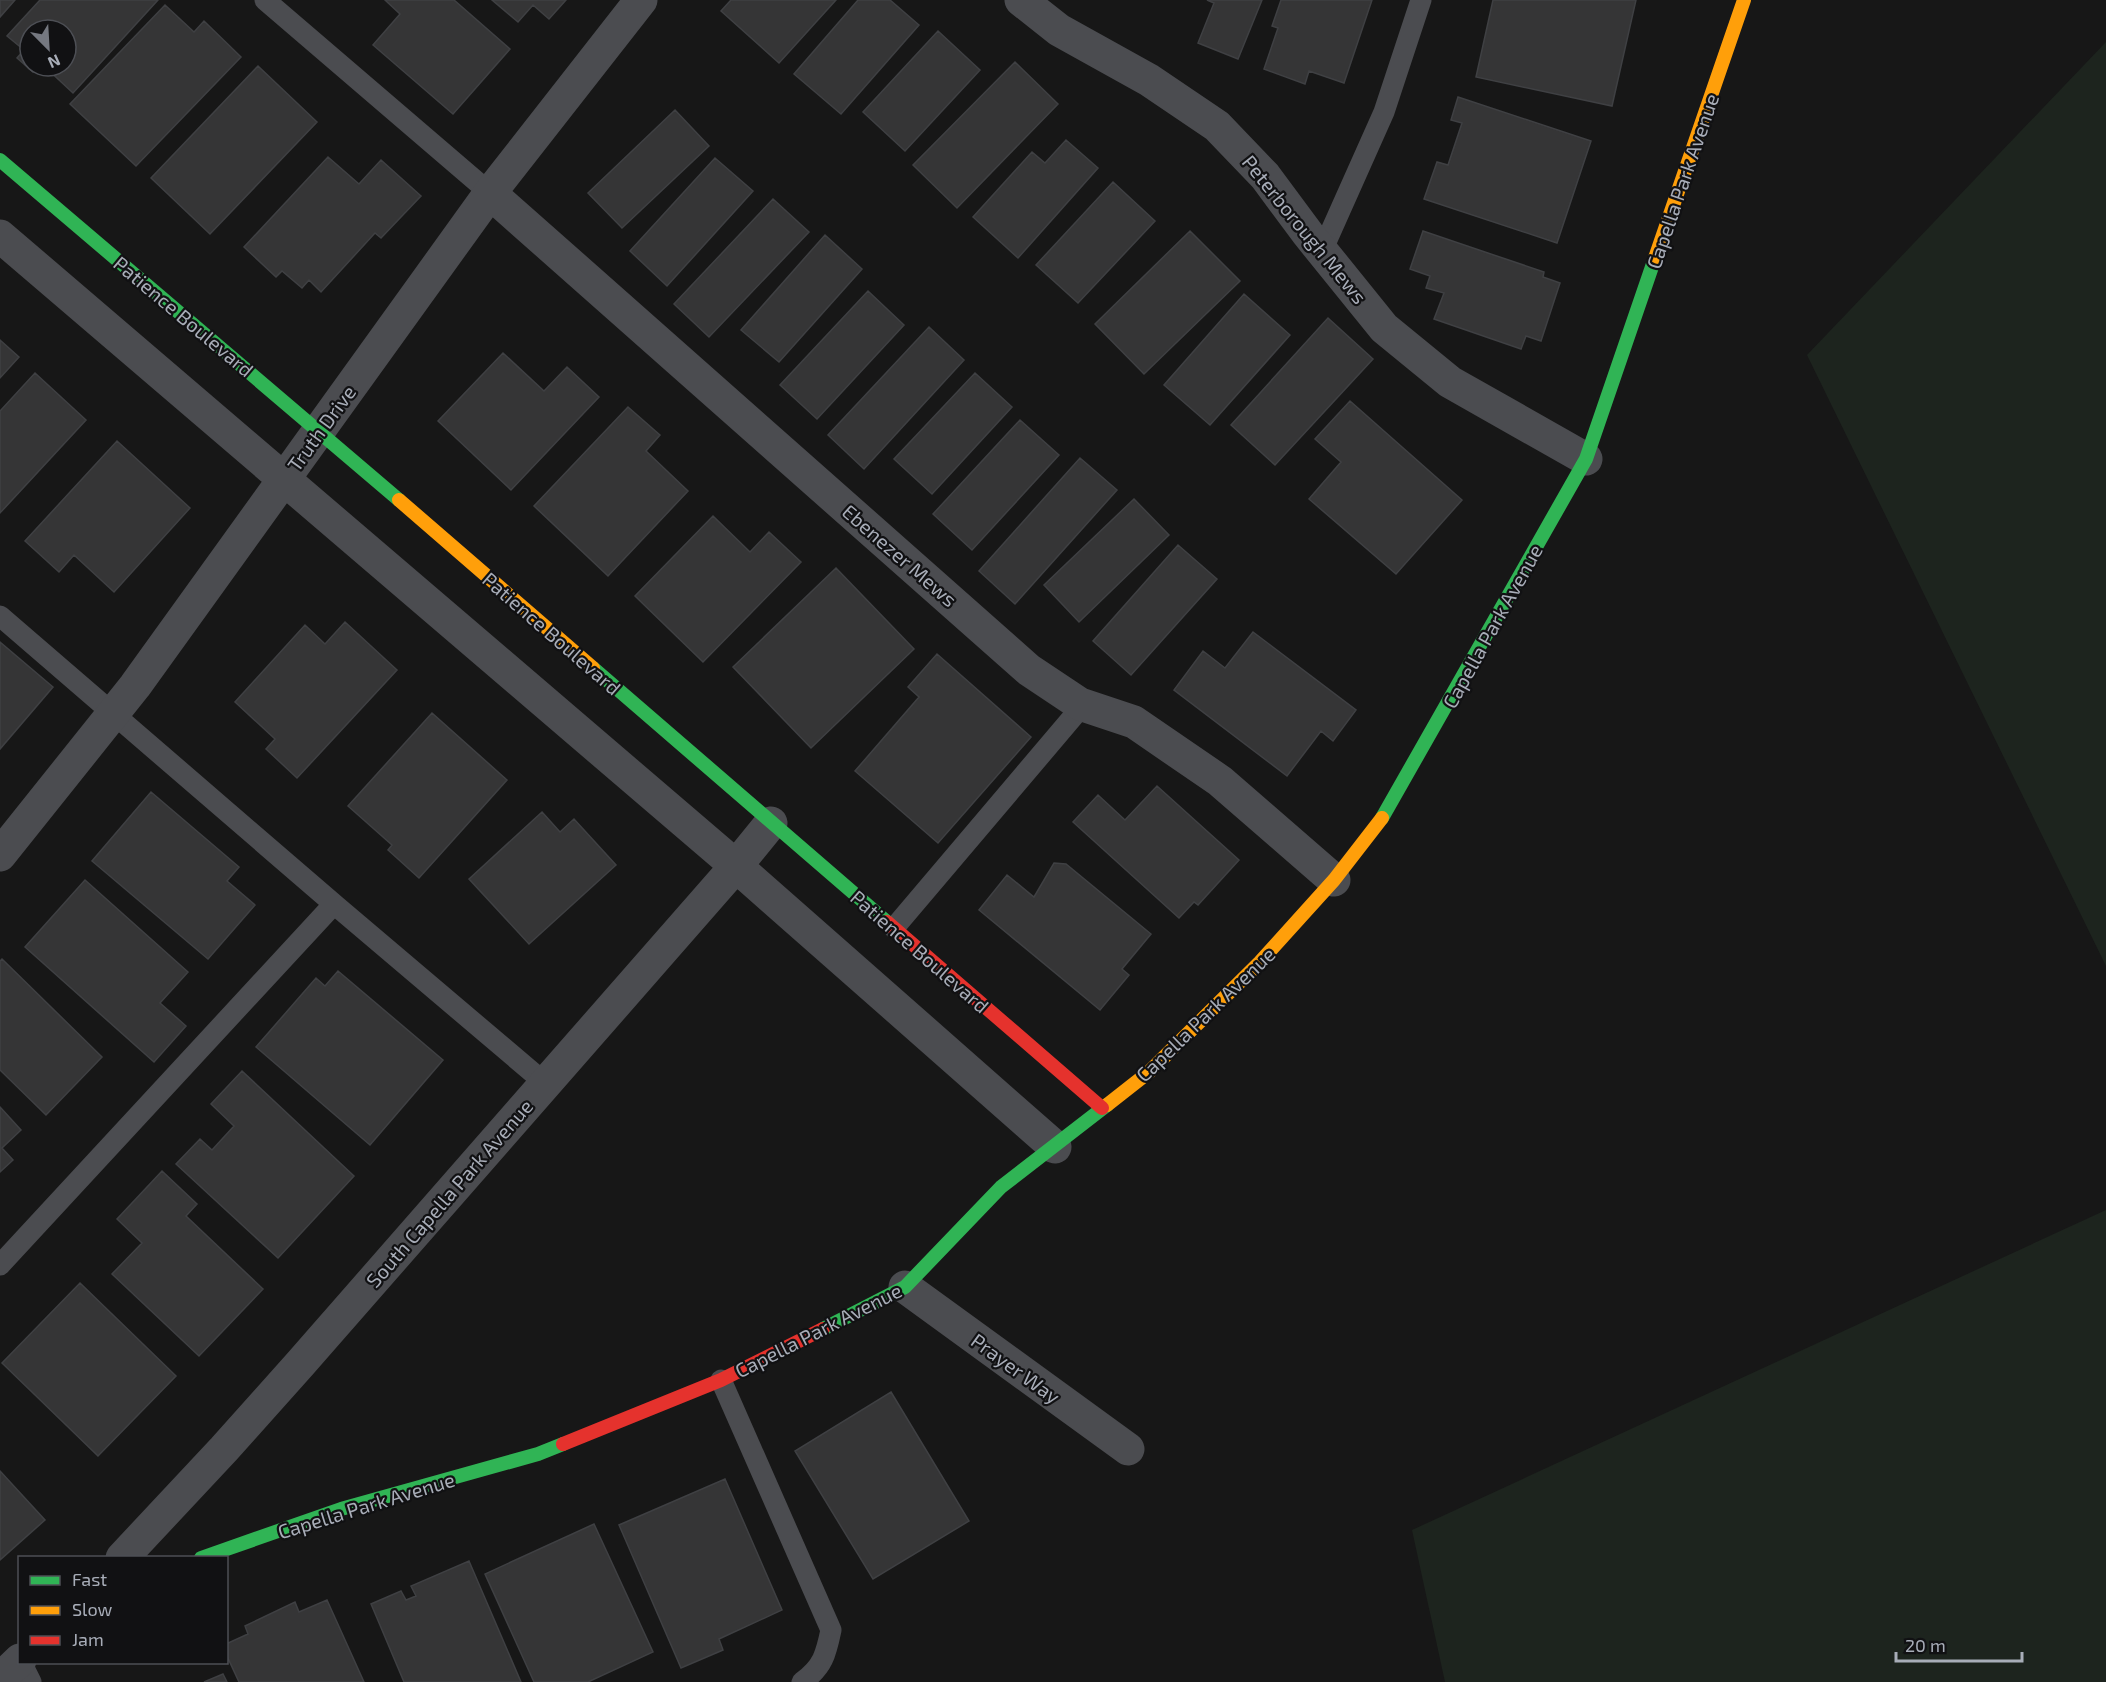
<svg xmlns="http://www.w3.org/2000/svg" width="2106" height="1682" font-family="'Exo 2',sans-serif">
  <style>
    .green { fill: #1d241e }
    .building { fill: #353536; stroke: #3f4043; stroke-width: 1.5 }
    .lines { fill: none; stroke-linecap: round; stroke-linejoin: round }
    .lane { stroke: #4b4c50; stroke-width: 21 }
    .street { stroke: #4b4c50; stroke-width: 33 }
    .fast { stroke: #30b455; stroke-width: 14 }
    .slow { stroke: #ff9f0a; stroke-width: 14 }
    .jam { stroke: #e5322d; stroke-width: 14 }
    .labels { text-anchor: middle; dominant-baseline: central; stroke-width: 4.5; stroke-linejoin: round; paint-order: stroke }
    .street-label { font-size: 20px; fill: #a8adb8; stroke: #111113 }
  </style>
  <rect width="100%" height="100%" fill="#171717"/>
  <path class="green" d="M2106 42V966L1807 355Z
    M2106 1210V1682H1445L1412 1530Z"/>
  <path class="building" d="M0 0H15L0 17Z
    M40 0H158L73 93 44 66H66V30H30V66H39L33 72 17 58 24 50 7 36Z
    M385 0H454L510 49 453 114 373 45 400 14Z
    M492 0H566L549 19 533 5 518 22Z
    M731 0H836L779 63 721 11Z
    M858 0H890L919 25 841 114 794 74Z
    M1207 0H1262L1238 59 1198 43 1214 3Z
    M1281 0H1372L1344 83 1309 71 1305 84 1264 69 1278 28 1272 26Z
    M1493 0H1636L1612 106 1476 77Z
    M165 5 194 32 204 21 241 57 136 166 70 104Z
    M938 31 980 70 905 151 863 112Z
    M1015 62 1058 104 957 208 913 165Z
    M258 66 317 122 210 234 151 178Z
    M1458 97 1591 141 1557 243 1424 199 1437 162 1448 165 1462 123 1451 120Z
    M675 110 709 146 622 228 588 193Z
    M1066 140 1098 168 1018 258 973 217 1032 152 1045 163Z
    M328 157 359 184 381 160 421 196 381 238 375 233 321 292 309 280 302 288 282 271 276 277 244 247Z
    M715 158 753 191 667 286 630 251Z
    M1113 182 1155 221 1078 303 1036 265Z
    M773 199 809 232 709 337 674 304Z
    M1190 231 1240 281 1144 374 1095 324Z
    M1423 231 1544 272 1543 277 1560 283 1541 341 1526 336 1521 349 1434 319 1444 293 1426 288 1430 276 1410 269Z
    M825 235 862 269 779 362 741 330Z
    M868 291 904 325 817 419 780 385Z
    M1244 294 1290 335 1210 425 1164 385Z
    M1328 318 1373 359 1275 465 1231 425Z
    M929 327 964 360 864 469 828 435Z
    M0 340 19 357 0 378Z
    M503 353 544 391 567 367 599 397 511 490 438 421Z
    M35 373 86 420 0 513V411Z
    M975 373 1012 407 932 494 894 459Z
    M1350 401 1462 500 1396 574 1309 499 1341 462 1315 439Z
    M628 407 660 435 646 451 688 491 608 576 534 506Z
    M1020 420 1059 455 972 550 933 514Z
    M117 441 190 508 114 592 74 555 59 572 25 541Z
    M1080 458 1117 490 1015 604 979 571Z
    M1134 499 1169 535 1079 622 1044 585Z
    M713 516 750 552 769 532 801 562 703 662 635 596Z
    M1178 545 1217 579 1131 675 1093 641Z
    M836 568 914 649 811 748 733 667Z
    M345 622 397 670 297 778 266 749 275 739 235 702 305 625 325 644Z
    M1253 632 1356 710 1333 741 1321 731 1287 776 1174 690 1203 651 1225 668Z
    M0 642 53 687 0 749Z
    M937 654 1031 737 938 843 855 771 919 697 908 687Z
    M432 713 507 780 419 878 388 850 392 845 348 806Z
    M1157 786 1239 860 1198 905 1194 902 1179 918 1073 822 1098 795 1125 820Z
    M151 792 239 867 227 881 255 905 208 959 92 861Z
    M542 812 560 832 574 819 616 865 529 944 469 879Z
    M1054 863 1066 864 1151 934 1122 969 1129 975 1100 1010 979 910 1007 875 1034 897Z
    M85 880 188 972 160 1003 186 1026 154 1062 25 947Z
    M2 959 102 1057 46 1115 0 1070V961Z
    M338 971 443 1060 370 1145 256 1047 316 978 325 986Z
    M242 1071 354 1176 278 1258 176 1164 200 1139 212 1150 234 1126 211 1104Z
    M0 1107 21 1130 2 1148 13 1160 0 1172Z
    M162 1171 197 1204 186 1216 263 1289 199 1356 112 1274 142 1243 117 1219Z
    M80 1283 176 1376 98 1456 2 1363Z
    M891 1392 969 1521 873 1579 795 1451Z
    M0 1471 45 1520 0 1560Z
    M725 1479 782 1610 719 1639 723 1650 681 1668 619 1525Z
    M594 1524 653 1652 588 1682H534L485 1574Z
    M469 1561 521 1682H404L371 1604 401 1591 406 1600 416 1596 411 1586Z
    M327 1600 364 1682H239L226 1654V1644L248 1634 245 1626 295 1602 299 1612Z
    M223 1674 227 1682H204Z"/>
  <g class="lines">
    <path class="lane" d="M265 0 490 193
      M1322 251 1384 112 1421 0
      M0 616 334 904
      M894 928 1083 705
      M0 1265 334 904 545 1083
      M721 1380 831 1630C826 1654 823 1667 802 1682
      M21 1662 31 1682"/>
    <path class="street" d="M1021 0 1059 30 1149 80 1217 126 1265 176 1308 234 1384 328 1450 382 1586 459
      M490 193 1029 670 1080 704 1134 722 1220 781 1334 880
      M0 236 736 866 1055 1147
      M0 855 135 686 490 193 641 0
      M905 1287 1128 1449
      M122 1558 224 1449 300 1364 736 866 771 823
      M0 1679 20 1660"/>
    <path class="fast" d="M0 160 399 500
      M593 668 887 922
      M1382 818 1586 459 1655 258
      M823 1329 905 1287 1001 1187 1107 1105
      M201 1558 341 1509 538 1454 563 1444"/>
    <path class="slow" d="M1655 258 1744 0
      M399 500 593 668
      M1107 1105 1149 1072 1260 962 1334 880 1382 818"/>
    <path class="jam" d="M887 922 1102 1108
      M563 1444 721 1380 823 1329"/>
  </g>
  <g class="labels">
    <g class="street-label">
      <text transform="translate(1682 181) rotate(-71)">Capella Park Avenue</text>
      <text transform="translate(1305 229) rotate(51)">Peterborough Mews</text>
      <text transform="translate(184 316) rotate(40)">Patience Boulevard</text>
      <text transform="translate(321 428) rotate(-54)">Truth Drive</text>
      <text transform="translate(900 555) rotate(41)">Ebenezer Mews</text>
      <text transform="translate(1492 626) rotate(-61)">Capella Park Avenue</text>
      <text transform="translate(552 633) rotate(41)">Patience Boulevard</text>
      <text transform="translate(920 951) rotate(41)">Patience Boulevard</text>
      <text transform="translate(1205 1014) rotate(-44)">Capella Park Avenue</text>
      <text transform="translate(449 1193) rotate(-49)">South Capella Park Avenue</text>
      <text transform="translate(818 1330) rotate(-27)">Capella Park Avenue</text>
      <text transform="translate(1016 1368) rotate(36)">Prayer Way</text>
      <text transform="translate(366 1505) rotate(-17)">Capella Park Avenue</text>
    </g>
  </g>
  <rect x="18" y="1556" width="210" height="108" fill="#111113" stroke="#4d4f55" stroke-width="1.5"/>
  <rect x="30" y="1576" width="30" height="9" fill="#30b455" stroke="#4d4f55" stroke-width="1.5"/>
  <text x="72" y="1586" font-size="18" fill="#a8adb8">Fast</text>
  <rect x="30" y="1606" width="30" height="9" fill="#ff9f0a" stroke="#4d4f55" stroke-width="1.5"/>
  <text x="72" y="1616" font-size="18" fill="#a8adb8">Slow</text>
  <rect x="30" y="1636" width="30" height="9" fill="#e5322d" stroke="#4d4f55" stroke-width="1.5"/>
  <text x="72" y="1646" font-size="18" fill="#a8adb8">Jam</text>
  <g transform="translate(48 48) rotate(156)"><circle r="28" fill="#111113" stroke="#4d4f55" stroke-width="1.5"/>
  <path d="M0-4.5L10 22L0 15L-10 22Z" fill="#757880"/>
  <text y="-9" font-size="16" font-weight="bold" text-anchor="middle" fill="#a8adb8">N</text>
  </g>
  <path d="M1896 1652v9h126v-9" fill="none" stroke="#a8adb8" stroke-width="3"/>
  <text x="1905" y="1652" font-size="18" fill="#a8adb8" stroke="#111113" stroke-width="4.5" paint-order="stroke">20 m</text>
</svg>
